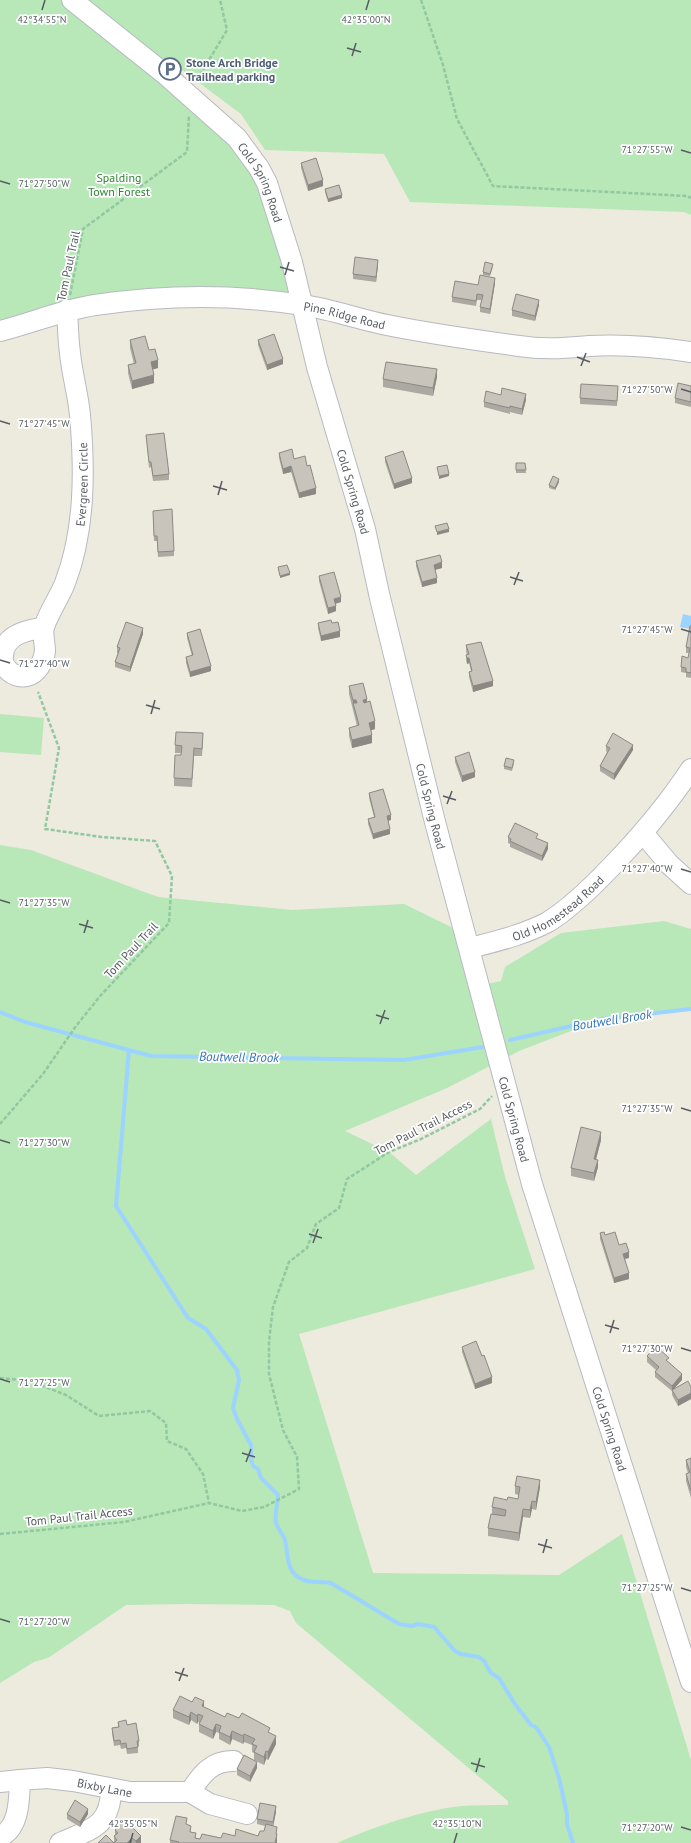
<svg xmlns="http://www.w3.org/2000/svg" width="691" height="1843" font-family="'PT Sans',sans-serif">
  <style>
    .green { fill: #b8e7b8 }
    .water { fill: #9cd4ff }
    .lines { fill: none; stroke-linecap: round; stroke-linejoin: round }
    .stream { stroke: #9cd4ff; stroke-width: 4 }
    .minor-casing { stroke: #b7bac0; stroke-width: 22 }
    .path { stroke: #91c8a1; stroke-width: 2.5; stroke-dasharray: 4 2; stroke-linecap: butt }
    .minor { stroke: #fff; stroke-width: 20 }
    .wall { fill: #aca9a2 }
    .shaded-wall { fill: #8c8984 }
    .building { fill: #c8c4bc; stroke: #8c8984 }
    .ticks { fill: none; stroke: #585c62; stroke-width: 1.5 }
    .labels { text-anchor: middle; dominant-baseline: central; stroke-width: 3.5; stroke-linejoin: round; paint-order: stroke }
    .service-label { font-size: 12px; font-weight: bold; fill: #4e5e75; stroke: #fff; text-anchor: start }
    .park-label { font-size: 12px; fill: #2d8530; stroke: #fff }
    .street-label { font-size: 12px; fill: #585c62; stroke: #fff }
    .water-label { font-size: 13px; font-style: italic; fill: #3174b9; stroke: #fff }
    .ticks-label { font-size: 10px; text-anchor: middle; fill: #585c62; stroke: #fff; stroke-width: 3.5; stroke-linejoin: round; paint-order: stroke }
  </style>
  <rect width="100%" height="100%" fill="#edeade"/>
  <path class="green" d="M0 0H691V215L684 212 410 202 384 154 265 150 241 114 166 58 237 138 267 183 302 305 175 298 0 331Z
    M0 714 44 718 41 755 0 752Z
    M0 845 31 850 158 897 292 910 404 904 453 928 470 988 501 981 505 967 561 933 664 921 691 929V1009L602 1019 519 1051 447 1088 345 1131 389 1152 416 1175 491 1119 505 1177 535 1269 299 1334 373 1573 559 1575 622 1534 691 1760V1843H337C376 1826 419 1811 461 1806 477 1805 492 1805 508 1805V1801L296 1623 290 1611 274 1605 188 1604 126 1605 48 1658 34 1662 0 1683Z"/>
  <path class="water" d="M683 614 691 616V629L680 627Z"/>
  <g class="lines">
    <path class="stream" d="M0 1012 25 1022 151 1056 404 1060 483 1047
      M510 1040 602 1019 691 1009
      M129 1050 116 1206 188 1318 206 1329 237 1370 239 1380 233 1408 237 1419 251 1445V1460L253 1466 258 1469 261 1478 278 1495C278 1503 274 1515 276 1523 278 1529 283 1534 285 1540 288 1552 286 1569 298 1577 308 1584 319 1581 331 1583L399 1624 412 1626 418 1624 434 1627 455 1651 461 1654 479 1657 484 1661 491 1673 499 1678 515 1704 531 1725 536 1727 549 1747 559 1778 567 1814V1824L573 1843"/>
    <g class="minor-casing">
      <g id="minor">
        <path id="s1" d="M72 0 166 75 237 138 259 168 267 183 292 262 317 367 365 529 380 598 435 822 532 1184 691 1682"/>
        <path id="s2" d="M0 331C32 323 62 310 95 305 163 295 234 294 302 305 331 309 358 319 387 325 431 334 475 340 519 346 545 350 564 348 589 346 623 344 658 347 691 352"/>
        <path id="s3" d="M43 628C26 630 4 635 3 656 2 662 5 668 10 672 15 676 21 677 27 676 37 674 44 661 45 651 45 643 42 634 44 627 49 612 59 598 65 583 85 531 85 471 80 415 78 394 72 374 70 353 68 339 68 324 67 310"/>
        <path d="M643 833 669 864 691 884"/>
        <path id="s4" d="M470 948C497 941 523 935 548 922 572 907 593 886 612 866 641 836 668 804 691 769"/>
        <path d="M0 1782 20 1780"/>
        <path d="M190 1792 210 1804 247 1814"/>
        <path d="M190 1792C201 1775 212 1760 234 1761"/>
        <path id="s5" d="M0 1837C20 1827 19 1799 20 1780L47 1778 73 1781 130 1792H190"/>
        <path d="M60 1843C88 1830 111 1828 111 1789"/>
      </g>
    </g>
    <path class="path" d="M421 0 443 65 457 119 493 186 687 196 691 198
      M197 80 227 30 220 0
      M70 295 83 229 187 152 189 116
      M0 1124 43 1074 76 1026 101 995 169 923 172 876 155 841 102 837 45 829 59 748 38 692
      M0 1378 30 1381 66 1395 99 1416 150 1411 166 1423 167 1441 186 1449 203 1474 209 1503
      M0 1534 124 1522 209 1503 242 1511 264 1507 299 1489 297 1457 283 1430 269 1374V1341L273 1307 289 1262 307 1248 316 1224 339 1208 347 1179 389 1152 421 1139 480 1109 492 1096"/>
    <use href="#minor" class="minor"/>
  </g>
  <path class="wall" d="M301 163 323 186 308 191 301 168Z
    M325 189 342 198 328 202 325 192Z
    M378 265 376 282 353 279V274Z
    M493 267 490 276 483 275V272Z
    M495 283 490 314 480 312V307L482 300H477L476 306 452 302V297L478 285Z
    M539 305 535 321 512 316V310Z
    M130 340 149 350 158 368 153 369 154 383 132 389 128 373V365L134 364 130 348Z
    M258 340 283 364 267 370 258 345Z
    M437 377 433 396 383 387V379Z
    M691 386V407L675 403V398Z
    M618 391 617 406 580 404V398Z
    M526 400 522 415 510 412V414L484 407V402Z
    M146 435 169 474V480L153 481 151 467 149 468Z
    M279 453 294 459 307 466 316 494 299 498 291 472 283 474 279 458Z
    M385 457 412 483 394 489 385 462Z
    M516 463H525L526 473H516Z
    M559 482 555 490 549 488V485Z
    M153 511 174 551V556L158 557 157 541H154Z
    M416 561 442 568 435 570 437 583 422 587 416 566Z
    M319 576 341 602 335 604 336 611 328 614 319 581Z
    M318 623H332L340 637 321 641 318 628Z
    M691 626V678L686 677V673L681 672V667L688 658 689 653H686V647Z
    M187 633 211 671 190 677 186 663V657L192 656 187 638Z
    M143 634 130 672 115 667V662L118 653H117V647Z
    M466 645 493 686 473 692 469 677V672L471 671 469 663 467 664 466 660V655H467L466 651Z
    M349 686 367 702 375 729 371 730 372 743 352 748 349 736V728L357 726 349 694Z
    M203 741 202 756H194L192 787 174 786V778L181 753H175V745Z
    M606 746 633 750 614 780 600 771V766L607 752 606 751Z
    M455 757 475 777 462 782 455 762Z
    M514 763 512 771 504 769V766Z
    M369 793 391 820 388 821 390 834 373 839 368 824V819L374 817 369 798Z
    M508 837 538 839 548 849 542 861 510 847V844L508 843Z
    M601 1140 596 1159 598 1167 594 1181 571 1176V1168Z
    M600 1233 619 1245 629 1258 625 1259 629 1279 614 1283 600 1239Z
    M462 1347 492 1383 475 1389 462 1352Z
    M647 1356 669 1362 682 1380 674 1388 691 1387V1399L678 1406 672 1395V1391L655 1377V1372L656 1370 647 1362Z
    M691 1458V1498L686 1481V1474L688 1473 686 1467V1460Z
    M515 1486 540 1487 536 1510 532 1509 530 1518 523 1517 519 1541 488 1536V1528L492 1514V1507L507 1500 518 1499 519 1495 515 1494Z
    M192 1702 225 1717 270 1733 276 1744 268 1760 266 1759 264 1765 254 1760V1753L252 1752V1745L244 1742 243 1744 232 1739 230 1745 219 1739V1733L216 1732 213 1739 199 1732V1724L200 1722H198L197 1724 191 1720 189 1725 173 1718V1710Z
    M118 1722 127 1725 139 1741V1746H138V1753L127 1754 126 1748 121 1749 120 1745 114 1746 112 1733V1728L118 1727Z
    M257 1768 250 1782 237 1775V1769Z
    M276 1812 273 1826 277 1834V1843H170V1840L187 1825 191 1832 196 1838 200 1839 221 1838 235 1836H258L264 1831 265 1826 257 1824V1819Z
    M67 1814H88L80 1827 67 1819Z
    M124 1821 141 1843H98H114V1836L115 1835V1830Z"/>
  <path class="shaded-wall" d="M323 180V186L308 191V185Z
    M342 195V198L328 202V199Z
    M378 260V265L376 282V277Z
    M495 278V283L490 314V309Z
    M539 300V305L535 321V316Z
    M283 359V364L267 370V365Z
    M158 360V368L151 370V362Z
    M437 369V377L433 396V388Z
    M154 375V383L132 389V381Z
    M526 394V400L522 415V409Z
    M291 466V472L283 474V469Z
    M449 474V476L439 479V476Z
    M412 478V483L394 489V484Z
    M559 479V482L555 490V488Z
    M316 488V494L299 498V493Z
    M449 529V532L437 535V532Z
    M442 562V568L434 570V565Z
    M290 573V575L280 578V576Z
    M437 578V583L422 587V582Z
    M341 597V602L334 604V599Z
    M336 606V611L328 614V608Z
    M143 628V634L130 672V667Z
    M340 631V637L321 641V636Z
    M467 658H469V663L467 664Z
    M211 666V671L190 677V672Z
    M493 681V686L473 692V686Z
    M367 699V707L363 708V700Z
    M353 700H356V707L353 703V708Z
    M375 721V729L369 731V723Z
    M372 735V743L352 748V740Z
    M633 745V750L614 780V774Z
    M475 772V777L462 782V776Z
    M391 815V820L387 821V816Z
    M390 829V834L373 839V834Z
    M548 843V849L542 861V856Z
    M601 1132V1140L594 1167V1159Z
    M598 1160V1167L594 1181V1173Z
    M629 1252V1258L623 1259V1254Z
    M629 1273V1279L614 1283V1278Z
    M682 1374V1380L672 1391V1386Z
    M492 1377V1383L475 1389V1384Z
    M691 1393V1399L678 1406V1400Z
    M540 1480V1487L536 1510V1502Z
    M532 1501V1509L530 1518V1510Z
    M523 1509V1517L519 1541V1533Z
    M204 1701V1709L202 1706Z
    M191 1712V1720L189 1725V1717Z
    M198 1714V1722L197 1724V1716Z
    M216 1724V1732L213 1739V1731Z
    M232 1731V1739L230 1745V1737Z
    M244 1734V1742L243 1744V1736Z
    M276 1736V1744L268 1760V1752Z
    M266 1751V1759L264 1765V1757Z
    M257 1762V1768L250 1782V1776Z
    M276 1806V1812L273 1827V1822Z
    M88 1809V1814L80 1827V1822Z
    M277 1834V1843H275Z
    M141 1836V1843H136V1841Z
    M132 1838V1843H127Z"/>
  <path class="building" d="M316 158 323 180 308 185 301 163Z
    M339 185 342 195 328 199 325 189Z
    M355 257 378 260 376 277 353 274Z
    M485 262 493 264 490 274 483 272Z
    M480 275 495 278 490 309 480 307 483 295 477 294 476 301 452 297 455 281 478 285Z
    M516 294 539 300 535 316 512 310Z
    M274 334 283 359 267 365 258 340Z
    M145 336 149 350 155 349 158 360 151 362 154 375 132 381 128 365 136 363 130 340Z
    M386 362 437 369 433 388 383 379Z
    M678 383 691 386V402L675 398Z
    M581 384 618 386 617 401 580 398Z
    M502 388 526 394 522 409 510 406V408L484 402 486 391 501 395Z
    M164 433 169 474 153 476 151 462H149L146 435Z
    M292 449 294 459 305 456 307 466 310 465 316 488 299 493 291 466 283 469 279 453Z
    M403 451 412 478 394 484 385 457Z
    M516 463H525L526 470H516Z
    M447 465 449 474 439 476 437 467Z
    M553 476 559 479 555 488 549 485Z
    M172 509 174 551 158 552 157 536H154L153 511Z
    M447 523 449 529 437 532 435 526Z
    M440 555 442 562 434 565 437 578 422 582 416 561Z
    M287 565 290 573 280 576 278 567Z
    M334 572 341 597 334 599 336 606 328 608 319 576Z
    M331 620 332 623 338 622 340 631 321 636 318 623Z
    M126 622 143 628 130 667 115 662 120 648 117 647Z
    M690 626H691V673L686 672V668L681 667 682 656 688 658 690 648 686 647Z
    M200 629 211 666 190 672 186 657 193 655 187 633Z
    M481 642 493 681 473 686 469 672 472 671 469 658H467L466 655 469 654 466 645Z
    M363 683 367 699 363 700 364 703 370 701 375 721 369 723 372 735 352 740 349 728 359 725 353 703H357L356 700H353L349 686Z
    M176 732 203 733 202 749 194 748 192 779 174 778 175 755H181L182 746 175 745Z
    M613 733 633 745 614 774 600 766 610 748 606 746Z
    M469 752 475 772 462 776 455 757Z
    M506 758 514 760 512 768 504 766Z
    M383 789 391 815 387 816 390 829 373 834 368 819 375 817 369 793Z
    M515 823 538 834 536 838 548 843 542 856 510 841 511 839 508 837Z
    M581 1127 601 1132 594 1159 598 1160 594 1173 571 1168Z
    M604 1232 605 1235 615 1232 619 1245 626 1243 629 1252 623 1254 629 1273 614 1278 600 1233Z
    M476 1341 482 1356 484 1355 492 1377 475 1384 462 1347Z
    M656 1346 669 1358 666 1360 682 1374 672 1386 655 1372 659 1367 647 1356Z
    M688 1381 691 1387V1393L678 1400 672 1390Z
    M691 1458V1491L686 1474 690 1472 686 1460Z
    M517 1476 540 1480 536 1502 532 1501 530 1510 523 1509 519 1533 488 1528 491 1514 505 1516 506 1510 492 1507 494 1497 507 1500 508 1497 518 1499 520 1487 515 1486Z
    M180 1696 192 1702 195 1697 204 1701 202 1706 225 1717 227 1713 239 1718 242 1713 270 1728 268 1732 276 1736 268 1752 266 1751 264 1757 254 1752 257 1746 252 1744 255 1739 244 1734 243 1736 232 1731 230 1737 219 1732 221 1726 216 1724 213 1731 199 1724 203 1716 198 1714 197 1716 191 1712 189 1717 173 1710Z
    M126 1720 127 1725 136 1723 139 1741H137L138 1747 127 1749 126 1743 121 1744 120 1740 114 1741 112 1728 119 1727 118 1722Z
    M244 1755 257 1762 250 1776 237 1769Z
    M75 1800 88 1809 80 1822 67 1814Z
    M260 1803 276 1806 273 1822 257 1819Z
    M176 1816 187 1818 186 1824 191 1826 190 1832 196 1833 195 1838 200 1839 202 1834 221 1838 223 1833 235 1836 236 1829 258 1836 260 1831H264L266 1824 277 1827 276 1834H277L275 1843H178L179 1842 170 1840Z
    M124 1821 126 1823 127 1822 141 1836 136 1841 132 1838 127 1843H98L106 1835 114 1843 117 1840 114 1836 118 1833 115 1830Z"/>
  <path class="ticks" d="M42 10 45 0M366 10 369 0M347 48 361 52M352 56 356 43M681 150 691 153M0 181 10 184M280 267 294 271M285 275 289 262M577 357 590 362M581 366 586 353M681 389 691 392M0 421 10 424M213 486 227 490M218 495 222 481M510 577 523 581M514 585 519 572M681 629 691 632M0 660 10 663M146 705 160 709M151 714 155 700M443 796 456 800M447 804 452 791M681 869 691 872M0 900 10 903M79 924 93 928M84 933 88 920M376 1015 389 1019M380 1024 385 1010M681 1108 691 1111M0 1140 10 1143M309 1234 322 1238M313 1243 318 1229M605 1325 619 1329M610 1333 614 1320M681 1348 691 1351M0 1379 10 1382M242 1453 255 1457M246 1462 251 1449M538 1544 552 1548M543 1553 547 1539M681 1588 691 1591M0 1619 10 1622M175 1672 188 1676M179 1681 184 1668M471 1763 485 1767M476 1772 480 1758M681 1827 691 1830M130 1843 133 1833M454 1843 457 1833"/>
  <defs>
    <g id="parking-ring" transform="scale(1.15)"><circle r="9.5" fill="#fff" stroke="#5c6f8a" stroke-width="1.5"/><path d="M-3.5-5.5H1a3.5 3.5 0 0 1 0 7H-1V5.5H-3.5ZM-1-3.4V-.6H.8a1.4 1.4 0 0 0 0-2.8Z" fill="#5c6f8a"/></g>
  </defs>
  <g fill-rule="evenodd">
    <use href="#parking-ring" x="170" y="69"/>
  </g>
  <g class="labels">
    <g class="service-label">
      <text x="186" y="62">Stone Arch Bridge<tspan x="186" dy="14">Trailhead parking</tspan></text>
    </g>
    <g class="park-label">
      <text x="119" y="177">Spalding<tspan x="119" dy="14">Town Forest</tspan></text>
    </g>
    <g class="street-label">
      <text stroke="none"><textPath href="#s1" startOffset="266">Cold Spring Road</textPath></text>
      <text transform="translate(68 266) rotate(-78)">Tom Paul Trail</text>
      <text stroke="none"><textPath href="#s2" startOffset="350">Pine Ridge Road</textPath></text>
      <text stroke="none"><textPath href="#s3" startOffset="296">Evergreen Circle</textPath></text>
      <text stroke="none"><textPath href="#s1" startOffset="590">Cold Spring Road</textPath></text>
      <text stroke="none"><textPath href="#s1" startOffset="914">Cold Spring Road</textPath></text>
      <text stroke="none"><textPath href="#s4" startOffset="98">Old Homestead Road</textPath></text>
      <text transform="translate(131 950) rotate(-47)">Tom Paul Trail</text>
      <text stroke="none"><textPath href="#s1" startOffset="1238">Cold Spring Road</textPath></text>
      <text transform="translate(423 1127) rotate(-27)">Tom Paul Trail Access</text>
      <text stroke="none"><textPath href="#s1" startOffset="1562">Cold Spring Road</textPath></text>
      <text transform="translate(79 1516) rotate(-6)">Tom Paul Trail Access</text>
      <text stroke="none"><textPath href="#s5" startOffset="149">Bixby Lane</textPath></text>
    </g>
    <g class="water-label">
      <text transform="translate(612 1020) rotate(-9)">Boutwell Brook</text>
      <text transform="translate(239 1057) rotate(1)">Boutwell Brook</text>
    </g>
  </g>
  <g class="ticks-label">
    <text x="42" y="23">42°34'55"N</text>
    <text x="366" y="23">42°35'00"N</text>
    <text x="647" y="153">71°27'55"W</text>
    <text x="44" y="187">71°27'50"W</text>
    <text x="647" y="393">71°27'50"W</text>
    <text x="44" y="427">71°27'45"W</text>
    <text x="647" y="633">71°27'45"W</text>
    <text x="44" y="667">71°27'40"W</text>
    <text x="647" y="872">71°27'40"W</text>
    <text x="44" y="906">71°27'35"W</text>
    <text x="647" y="1112">71°27'35"W</text>
    <text x="44" y="1146">71°27'30"W</text>
    <text x="647" y="1352">71°27'30"W</text>
    <text x="44" y="1386">71°27'25"W</text>
    <text x="647" y="1591">71°27'25"W</text>
    <text x="44" y="1625">71°27'20"W</text>
    <text x="133" y="1827">42°35'05"N</text>
    <text x="457" y="1827">42°35'10"N</text>
    <text x="647" y="1831">71°27'20"W</text>
  </g>
</svg>
